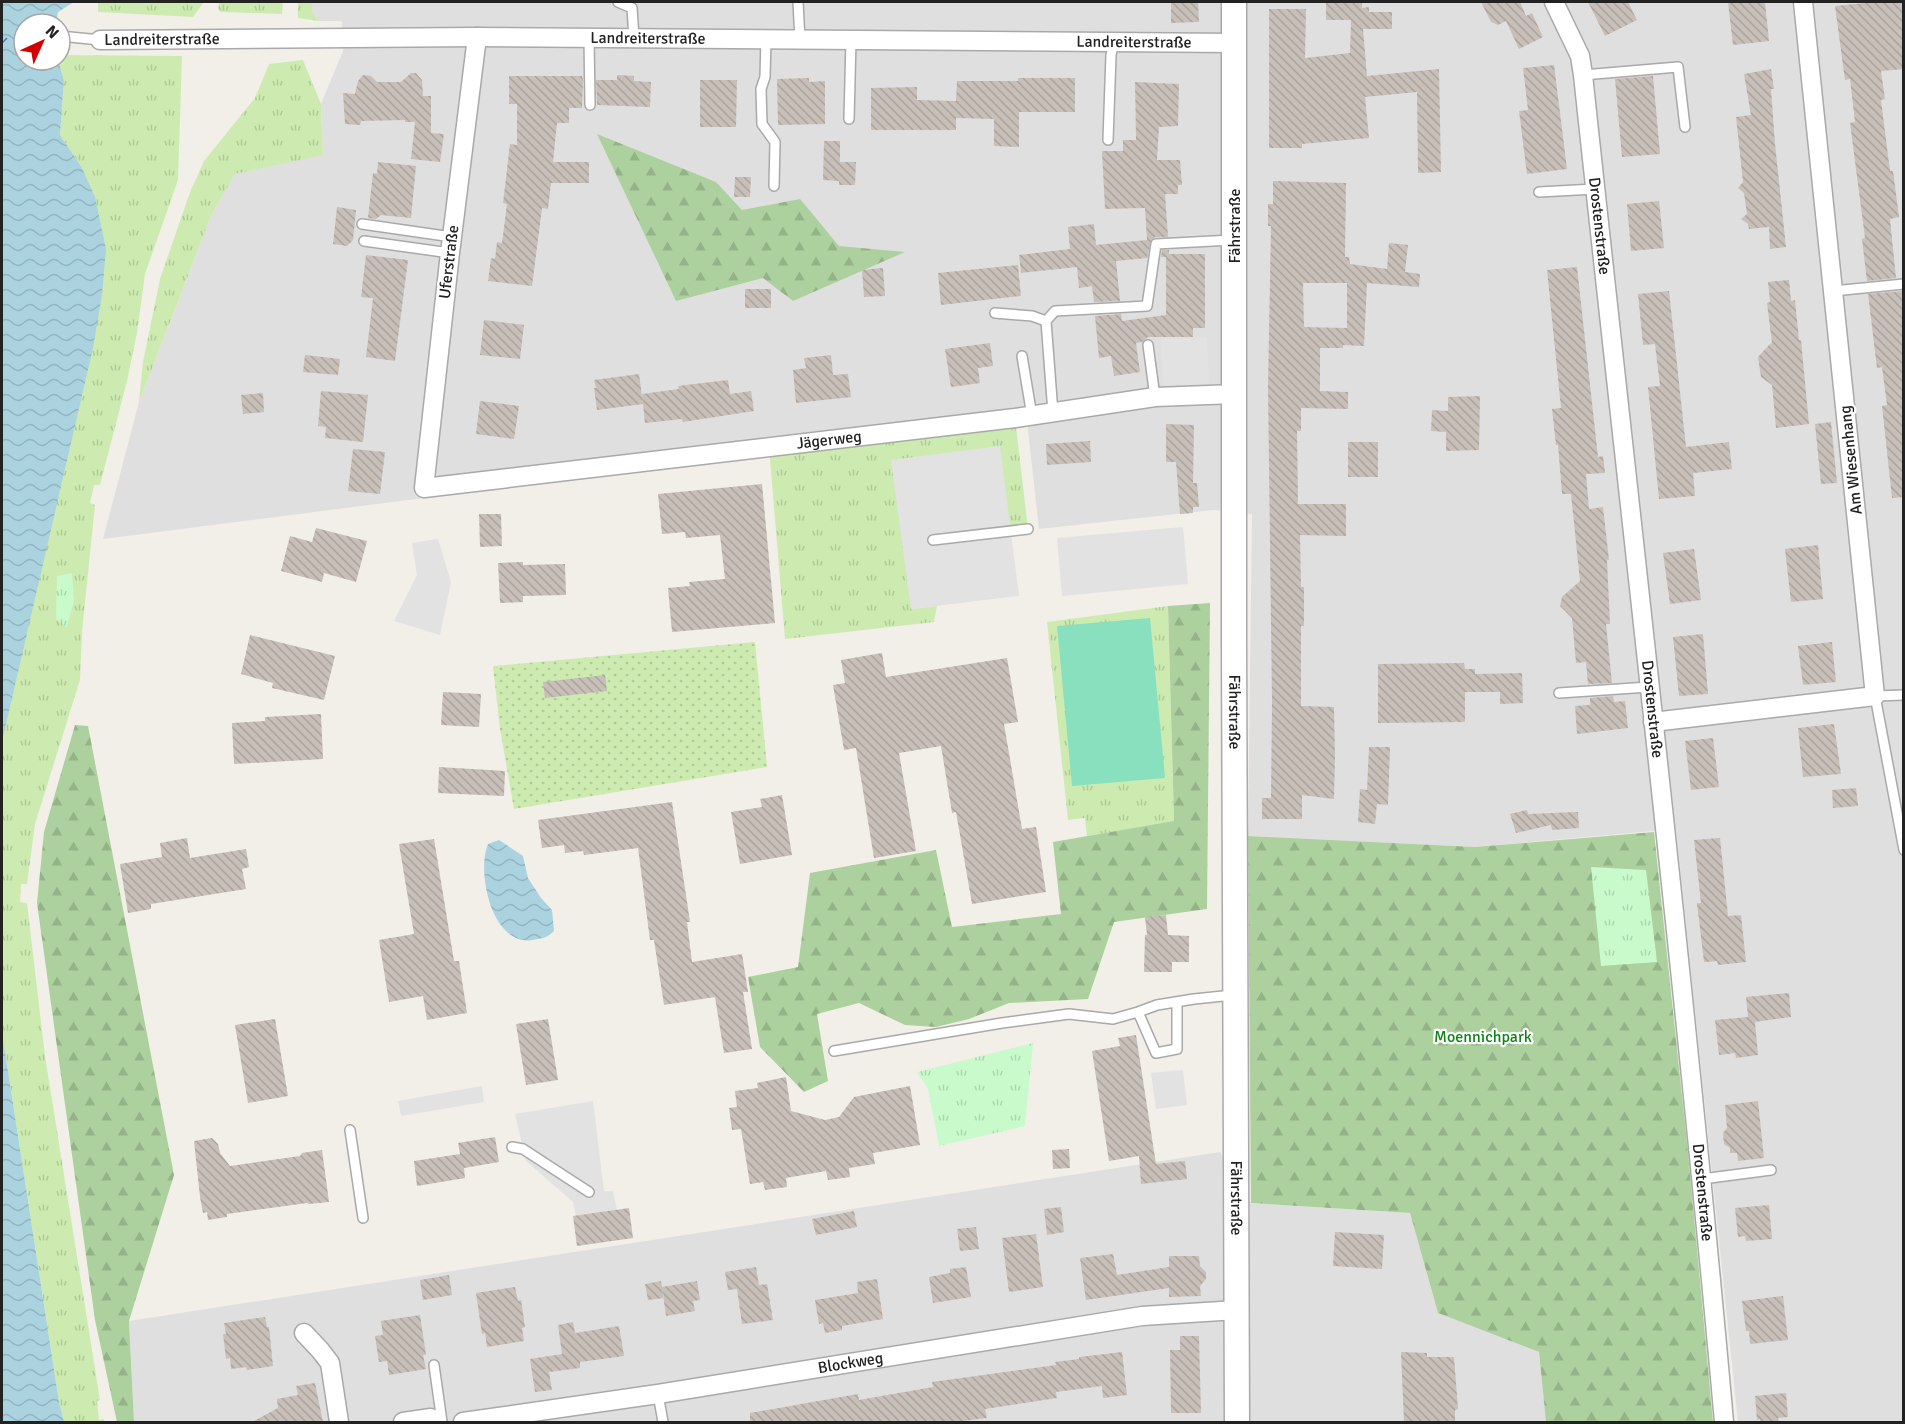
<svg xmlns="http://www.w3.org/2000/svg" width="1905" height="1424" font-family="Signika,sans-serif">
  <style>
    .residential { fill: #e0dfdf }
    .grass { fill: url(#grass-tufts) }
    .forest { fill: url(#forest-firs) }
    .park { fill: url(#park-tufts) }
    .garden { fill: url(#garden-dots) }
    .pitch { fill: #88e0be }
    .parking { fill: #e2e2e2 }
    .water { fill: url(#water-waves) }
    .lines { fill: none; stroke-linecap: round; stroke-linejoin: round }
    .ferry { stroke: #4a7aab; stroke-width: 1.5; stroke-dasharray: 8 6; stroke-linecap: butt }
    .building { fill: url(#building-back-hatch); fill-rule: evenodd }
    .service-casing { stroke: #a9a9a9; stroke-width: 12 }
    .minor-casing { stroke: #a9a9a9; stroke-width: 21 }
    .tertiary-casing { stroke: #a9a9a9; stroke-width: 27 }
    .service { stroke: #fff; stroke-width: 9 }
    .minor { stroke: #fff; stroke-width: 18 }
    .tertiary { stroke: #fff; stroke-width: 24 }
    .labels { text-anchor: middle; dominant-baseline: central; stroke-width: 4.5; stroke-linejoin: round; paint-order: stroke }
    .street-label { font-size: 16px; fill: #222; stroke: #fff }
    .park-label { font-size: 16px; fill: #0c8416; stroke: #fff }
  </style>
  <defs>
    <pattern id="grass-tufts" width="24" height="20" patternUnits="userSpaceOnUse" patternTransform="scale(1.5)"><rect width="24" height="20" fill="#cdebb0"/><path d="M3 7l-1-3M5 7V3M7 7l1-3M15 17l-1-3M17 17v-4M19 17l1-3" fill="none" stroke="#b0c997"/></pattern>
    <pattern id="forest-firs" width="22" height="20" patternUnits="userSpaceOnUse" patternTransform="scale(1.5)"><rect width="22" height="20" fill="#add19e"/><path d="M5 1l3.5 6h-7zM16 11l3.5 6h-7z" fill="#95b388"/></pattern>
    <pattern id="park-tufts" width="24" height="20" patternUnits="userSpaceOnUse" patternTransform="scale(1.5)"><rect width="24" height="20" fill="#c8facc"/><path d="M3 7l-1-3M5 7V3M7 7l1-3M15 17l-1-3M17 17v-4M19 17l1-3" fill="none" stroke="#acd6af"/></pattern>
    <pattern id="garden-dots" width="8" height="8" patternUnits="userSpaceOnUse" patternTransform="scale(1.5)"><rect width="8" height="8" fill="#cdebb0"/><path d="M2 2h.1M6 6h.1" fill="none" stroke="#b0c997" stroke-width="1.8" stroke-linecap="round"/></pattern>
    <pattern id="water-waves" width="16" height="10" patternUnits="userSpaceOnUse" patternTransform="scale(1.5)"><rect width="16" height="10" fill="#aad3df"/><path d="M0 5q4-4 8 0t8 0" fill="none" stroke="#92b5bf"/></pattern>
    <pattern id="building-back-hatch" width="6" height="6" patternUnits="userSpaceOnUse" patternTransform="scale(1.5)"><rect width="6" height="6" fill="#c7bfb8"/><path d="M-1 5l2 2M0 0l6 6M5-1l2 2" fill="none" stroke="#aba49e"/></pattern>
  </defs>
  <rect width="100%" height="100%" fill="#f2efe9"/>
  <path class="residential" d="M312 2H1903V1422H1738L1676 829 1475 847 1248 836 1252 514 1213 510 1039 529 1027 421 103 539 139 402 211 216 235 174 323 154 321 104 343 51 342 21H319L312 12Z
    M1220 1152 1251 1203 1410 1213 1438 1313 1539 1352 1546 1422H134L129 1321Z"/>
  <path class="grass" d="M98 2H204L193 17 98 12Z
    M219 2H283L282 14 221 12 218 9Z
    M298 2H312V12L319 21 298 18Z
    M60 55 182 56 178 180 145 274 137 333 127 381 100 485H94L90 503 95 505 82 632 80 680 35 824 27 884H21L20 902 27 903 45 1056 100 1400 97 1401 99 1420 104 1419V1422H64L59 1402 2 1032V755L3 737 81 166 60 135 64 80 58 60H60Z
    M303 60 321 104 323 155 235 174 211 216 139 402 143 362 160 279 189 195 204 161 255 98 269 64Z
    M1015 418 1028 529 1011 531 911 609 937 606 934 622 785 639 769 447Z
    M1168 606 1174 822 1087 836 1085 818 1068 820 1047 622Z"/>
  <path class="forest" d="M597 134 716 182 742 210 800 199 839 246 905 252 793 301 763 278 676 301Z
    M1210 603 1207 909 1114 922 1088 999 1009 1003 969 1019 936 1027 905 1025 859 1003 817 1014 828 1081 804 1092 760 1047 748 977 798 967 810 873 936 850 952 927 1061 914 1053 842 1174 821 1168 606Z
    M75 725 88 726 174 1175 129 1321 134 1422H117L95 1320 37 903 44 832Z
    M1654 832 1689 1162 1713 1422H1546L1539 1352 1438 1313 1410 1213 1251 1203 1248 836 1475 847Z"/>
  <path class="park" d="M72 573 74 600 67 627 56 619 57 576Z
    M1591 867 1646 870 1657 962 1601 966Z
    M1033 1043 1025 1126 939 1146 928 1089 917 1072Z"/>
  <path class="garden" d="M755 642 767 767 514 809 500 729 493 666Z"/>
  <path class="pitch" d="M1150 618 1165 778 1072 786 1057 626Z"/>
  <path class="parking" d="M1207 338 1209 384 1163 386 1161 339Z
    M1000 446 1019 596 911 609 891 460Z
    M1183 527 1188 584 1062 596 1057 538Z
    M438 539 451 582 440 635 394 621 417 575 412 543Z
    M1183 1070 1187 1105 1156 1109 1151 1073Z
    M482 1086 484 1102 401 1116 398 1101Z
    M593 1101 604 1191H613L617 1210 576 1216 573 1202 526 1161 515 1114Z"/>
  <path class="water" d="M2 2H74L58 12 56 24H24V60H58L64 80 60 135 81 166 95 197 106 249 102 295 93 348 3 737 2 755Z
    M499 840 523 856 528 878 541 898 552 910 554 931C547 938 543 938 533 940 492 947 476 872 488 844Z
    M2 1032 59 1402 64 1422H2Z"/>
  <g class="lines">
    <path class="ferry" d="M2 43 7 38"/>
  </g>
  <path class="building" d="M1171 2H1198L1199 22 1171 23Z
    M1326 2H1362V8L1369 7V12H1392V29H1363L1367 76 1439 69 1441 172 1418 173 1417 92 1365 97 1369 138 1302 144V148H1269V9H1306L1305 58 1350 53 1351 20H1326Z
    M1481 2H1520L1526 16 1532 13 1543 37 1519 49 1506 21 1498 25 1491 22Z
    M1588 2H1628L1637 20 1605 36Z
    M1728 2H1765L1769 41 1733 45Z
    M1875 2H1904V69L1881 71 1885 99 1881 100 1890 171H1893L1899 217 1890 219 1896 278 1867 281 1862 239 1865 238 1850 123 1855 122 1850 79 1845 80 1835 6Z
    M1554 65 1567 169 1527 174 1519 111 1528 110 1523 68Z
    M1771 69 1774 89H1771L1775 144 1786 247 1770 249 1769 227 1749 229 1748 224 1741 219 1747 214 1744 193 1738 188 1743 182 1736 117 1751 115 1744 74Z
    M411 73H416L422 80 423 96H431V133L444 134 440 162 411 159 415 122H405V120L361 121 360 125 345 124 343 93 355 94 358 81 363 75 371 76 377 82H401Z
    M617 75 634 76V81L651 82 650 107 597 105 596 80H617Z
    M509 76H582L583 80 582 108H569V123H557L553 162H589V183H551L548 209 542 208 532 286 488 281 491 258 495 259 497 242 502 243 507 204 503 203 510 144 517 145V104H509Z
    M1653 76 1660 154 1622 157 1615 79Z
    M809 78V82L825 81V124L778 125 777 79Z
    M1018 78H1075V112H1019V147L994 146V119L956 118V130H871V88L917 87V100L956 101 957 81H1018Z
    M700 80H737L736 127H700Z
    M1135 82 1179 84 1178 126 1159 127 1157 160H1180L1182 185H1178V194H1165L1168 237H1155L1151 240 1147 258 1116 261 1120 301 1094 302 1092 286 1079 288 1077 267 1021 273 1019 255 1070 249 1068 227 1094 224 1096 245 1147 240 1145 208 1105 209 1102 151H1123V140H1136Z
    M824 141H840V162H856L855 185H839V181L823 180Z
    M378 162 416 166 411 218 381 215 376 219 368 218 373 173 377 174Z
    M735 177H751L750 197H734Z
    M1273 181 1346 183 1345 257H1349L1350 264 1387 269 1389 243 1408 245 1405 272 1420 274 1419 287 1367 283 1364 346 1343 345V348H1320V391L1348 392V409L1301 408V431H1297L1298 504H1346V536L1300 535 1301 587H1304V626H1301V706L1334 707 1335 755 1334 799 1302 795V819H1262V798H1271L1272 703 1268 386 1271 226H1268V204H1273ZM1303 283H1347V328L1304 327Z
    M1659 201 1664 248 1631 251 1627 204Z
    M337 207 356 210 353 240 347 246 333 244Z
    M1162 250H1169V254H1205V328H1193V337H1148L1142 342 1136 343 1140 372 1114 376 1111 356 1099 358 1095 316 1121 314 1122 321 1166 315V257H1161Z
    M366 255 408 260 395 361 366 357 373 298 361 297Z
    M1018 265 1021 296 941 305 938 273Z
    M1577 267 1598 457 1603 456 1605 473 1586 474 1589 509 1603 507 1609 560H1607L1610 624H1606L1612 683 1588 684 1586 662 1576 663 1572 618 1560 606 1562 597 1580 581 1571 494H1562L1558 445H1556L1552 409 1561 408 1547 270Z
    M883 268 885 296 864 297 862 270Z
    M1789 280 1791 301 1795 300 1799 340H1801L1809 424 1776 428 1772 385 1761 377 1758 357 1770 344 1772 343 1767 303 1770 302 1768 282Z
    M745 289H771V308H745Z
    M1669 291 1686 447 1729 442 1732 469 1693 473 1695 496 1659 499 1648 387 1660 386 1655 344 1643 345 1638 294Z
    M1904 291V497L1892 498 1882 406 1887 405 1882 367 1877 368 1868 294Z
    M484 320 524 325 520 359 480 355Z
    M990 343 993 366 978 368 980 383 951 387 945 349Z
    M305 355 340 359 338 375 303 372Z
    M831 355 833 375 848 374 851 397 796 403 793 370 806 368 804 358Z
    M639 374 643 404 597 410 594 388H596L594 380Z
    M728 380 730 394 751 391 754 411 683 422 682 419 645 423 642 394 679 389 678 386Z
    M321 391 368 395 363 442 325 438 326 427 318 426Z
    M263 393 264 412 243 414 241 395Z
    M1480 396 1479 450 1446 451V432L1431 431 1432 410 1448 411V397Z
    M480 401 519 406 514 439 476 434Z
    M1831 422 1837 483 1821 484 1815 424Z
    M1166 424 1194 425 1193 483H1197L1199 507H1193V513L1180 514 1176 462H1166Z
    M1090 441 1091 462 1047 465 1046 444Z
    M1348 442H1378V477H1348Z
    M353 449 385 452 380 494 348 491Z
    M762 484 775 623 672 632 668 588 690 586 689 582 725 579 720 535 686 538 685 532 662 534 658 494Z
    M479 514H501L502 546 480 547Z
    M316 528 367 541 356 582 324 573 322 582 281 571 290 536 312 542Z
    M1818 545 1823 599 1791 602 1785 549Z
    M1694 549 1701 600 1670 604 1663 553Z
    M523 562V565L565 564 566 595 523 596V602L500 603 498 563Z
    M1703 634 1708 694 1679 696 1673 637Z
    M250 635 335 656 324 700 272 688 273 683 241 674Z
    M1832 642 1836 682 1803 685 1798 646Z
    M882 653 886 677 1007 658 1018 722 1004 724 1022 829 1036 827 1046 892 972 904 956 812 952 813 941 746 899 753 916 851 874 858 856 748 844 750 833 685 845 683 841 660Z
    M1464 663 1465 669H1475V674L1522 673 1523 703 1500 704V692H1465V722L1378 723V664Z
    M605 675 607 691 545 698 543 682Z
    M443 692 481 694 479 727 441 725Z
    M1613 696 1614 702 1625 701 1628 728 1577 734 1575 706 1590 705V698Z
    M321 714 323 759 234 764 232 723 265 721V717Z
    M1834 724 1841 774 1803 777 1798 728Z
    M1713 738 1719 787 1691 790 1685 741Z
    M1369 747H1390L1388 805 1377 804 1375 824 1358 822 1360 789 1367 790Z
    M439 767 505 771 504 796 438 793Z
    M1856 788 1858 806 1833 808 1832 790Z
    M782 795 792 855 740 864 731 812 762 807 760 799Z
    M672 802 690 922H687L692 962 742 954 748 992H743L752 1049 724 1053 715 997 664 1005 654 940H650L638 848 584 855 583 851 565 853 564 845 542 848 538 820Z
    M1527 810 1528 814 1578 812 1579 828 1552 830 1551 825 1516 833 1510 814Z
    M187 838 190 858 246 849 249 867 242 869 246 889 151 904V909L128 913 120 864 162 857 160 843Z
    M1720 838 1728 916 1741 915 1746 962 1718 965 1717 961 1704 962 1697 903H1701L1694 840Z
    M434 839 454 961H459L467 1013 427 1020 423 996 389 1002 379 940 414 934 399 844Z
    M1166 915 1168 935 1189 936V962H1172V972H1144L1145 935H1147L1145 917Z
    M1789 993 1791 1017 1755 1022 1758 1055 1736 1058 1735 1053 1719 1055 1715 1020 1748 1017 1746 997Z
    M275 1019 288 1096 248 1103 235 1025Z
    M548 1019 558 1080 526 1085 516 1024Z
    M1136 1035 1156 1164 1185 1161 1187 1179 1141 1184 1139 1156 1109 1161 1092 1051 1120 1046 1118 1038Z
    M786 1077 791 1111 825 1120 839 1117 854 1097 910 1086 920 1145 873 1153 875 1164 849 1168 850 1177 828 1180 826 1171 786 1178 787 1187 765 1190 763 1182 750 1184 741 1129 732 1130 729 1108 737 1107 735 1091 758 1088 757 1083Z
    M1758 1101 1764 1158 1738 1161 1737 1153H1730V1148L1724 1144 1723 1133 1727 1128 1725 1105Z
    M495 1137 499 1162 464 1168 465 1178 417 1186 414 1161 460 1154 458 1143Z
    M212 1138 218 1144 220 1153 230 1166 300 1156 302 1153 322 1150 329 1202 309 1204 307 1203 227 1214V1217L208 1220 207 1212 203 1213 200 1197 194 1141Z
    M1069 1149 1070 1168 1053 1169 1052 1150Z
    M1769 1205 1772 1239 1746 1241 1745 1236 1738 1237 1735 1208Z
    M1061 1207 1064 1232 1047 1235 1044 1209Z
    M629 1208 633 1238 577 1246 573 1216Z
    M854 1211 857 1227 816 1235 812 1219Z
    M976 1227 979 1249 960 1251 957 1229Z
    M1335 1232 1384 1235 1382 1269 1333 1266Z
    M1036 1234 1043 1287 1009 1292 1002 1238Z
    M1113 1254 1117 1275 1169 1267V1256H1199L1200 1266 1206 1272V1279L1200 1286 1201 1296 1169 1297V1288L1086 1300 1080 1258Z
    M756 1267 759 1285 767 1284 773 1320 742 1324 737 1289 728 1290 725 1272Z
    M966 1267 971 1297 933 1303 929 1277 950 1273V1269Z
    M449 1275 452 1295 423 1300 420 1280Z
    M877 1279 883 1319 842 1326V1330L825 1333 823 1323 819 1324 815 1300 858 1293 857 1282Z
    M661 1281 664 1298 648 1300 645 1284Z
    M697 1281 700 1300 693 1301 695 1311 666 1316 662 1287Z
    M515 1287 518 1301 521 1300 525 1327 522 1328 524 1341 487 1347 485 1333 482 1334 476 1293Z
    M1783 1296 1788 1340 1750 1344 1749 1331H1746L1742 1301Z
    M420 1315 426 1355H423L426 1369 389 1375 387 1361 379 1362 375 1336 383 1335 381 1321Z
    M265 1317 267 1327H269L273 1366 247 1370 246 1367 231 1369 230 1358 226 1359 223 1334H226L224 1323Z
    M573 1322 575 1333 619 1326 624 1356 580 1362V1368L549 1372 552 1390 535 1392 530 1359 562 1354 558 1325Z
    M1180 1336H1199L1201 1413H1171L1170 1350H1180Z
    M1122 1352 1127 1395 1103 1398 1102 1386 1056 1392 1057 1398 985 1409 987 1418 955 1422H750V1413L858 1394 859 1400 933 1387 932 1382 1056 1365 1055 1362 1079 1359V1357Z
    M1401 1352 1427 1353V1357H1454L1458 1409 1455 1410V1422H1404Z
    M315 1383 323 1422H252L278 1408 277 1399 298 1395 296 1386Z
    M1786 1393 1788 1417 1778 1418 1779 1422H1760V1419L1757 1420 1755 1396Z"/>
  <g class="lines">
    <g class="service-casing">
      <path id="service" d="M618 2 632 8 634 38
        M798 2 800 40
        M60 36 100 40
        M589 38 590 105
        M766 39 765 77 761 89 762 124 775 142 774 186
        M1583 75 1678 67 1685 127
        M849 119 851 40
        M1108 140 1111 55 1114 43
        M1539 192 1595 189
        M362 224 452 237
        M364 241 450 253
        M1833 291 1904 284
        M995 313 1032 316 1046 321
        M1148 345 1155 397
        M1022 356 1032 416
        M1053 413 1046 321 1055 311 1147 306 1156 244 1232 240
        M933 540 1028 529
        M1559 693 1649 687
        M1904 695 1875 696 1904 850
        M1138 1012 1156 1053 1177 1049V1002
        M834 1051 1002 1023 1069 1014 1113 1019 1138 1012 1157 1005 1194 999 1233 995
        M350 1130 363 1218
        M512 1147 523 1149 589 1192
        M1702 1179 1771 1170
        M434 1365 442 1422
        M658 1394 663 1422"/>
    </g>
    <g class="minor-casing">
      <g id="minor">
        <path id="s1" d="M1554 2 1580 56 1583 75C1631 524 1684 972 1724 1422"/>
        <path id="s2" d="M477 37 450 253 424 488 1015 418 1155 397 1235 394"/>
        <path id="s3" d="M100 40 477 37 1235 43"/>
        <path d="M1653 722 1875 696 1803 2"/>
        <path d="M304 1333 320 1350 330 1363 339 1422"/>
        <path d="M403 1422 431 1418 437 1422"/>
        <path id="s4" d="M463 1422 658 1394 1142 1316 1237 1310"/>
      </g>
    </g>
    <g class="tertiary-casing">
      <g id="tertiary">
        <path id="s5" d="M1234 2V644L1237 1422"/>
      </g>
    </g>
    <use href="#service" class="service"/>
    <use href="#minor" class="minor"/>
    <use href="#tertiary" class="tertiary"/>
  </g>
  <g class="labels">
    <g class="street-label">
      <text stroke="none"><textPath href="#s3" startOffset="548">Landreiterstraße</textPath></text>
      <text stroke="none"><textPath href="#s3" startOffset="62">Landreiterstraße</textPath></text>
      <text stroke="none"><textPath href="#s3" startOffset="1034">Landreiterstraße</textPath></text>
      <text transform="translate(1235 226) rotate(-90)">Fährstraße</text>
      <text stroke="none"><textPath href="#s1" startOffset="231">Drostenstraße</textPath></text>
      <text transform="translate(449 262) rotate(-83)">Uferstraße</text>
      <text stroke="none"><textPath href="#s2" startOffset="862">Jägerweg</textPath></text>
      <text transform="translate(1851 460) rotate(-96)">Am Wiesenhang</text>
      <text stroke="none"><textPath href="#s1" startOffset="717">Drostenstraße</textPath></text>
      <text stroke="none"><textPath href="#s5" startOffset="710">Fährstraße</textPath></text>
      <text stroke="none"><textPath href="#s1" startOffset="1203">Drostenstraße</textPath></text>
      <text stroke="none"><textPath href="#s5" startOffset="1196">Fährstraße</textPath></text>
      <text stroke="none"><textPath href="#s4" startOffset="392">Blockweg</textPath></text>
    </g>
    <g class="park-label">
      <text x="1483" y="1037">Moennichpark</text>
    </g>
  </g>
  <rect width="1905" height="1424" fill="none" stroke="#222222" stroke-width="6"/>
  <g transform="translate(42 42) rotate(45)"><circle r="28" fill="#ffffff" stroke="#a7a7a7" stroke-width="1.5"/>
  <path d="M0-4.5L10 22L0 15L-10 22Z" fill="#d40000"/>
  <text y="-9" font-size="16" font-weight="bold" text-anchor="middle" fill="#222222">N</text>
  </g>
</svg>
